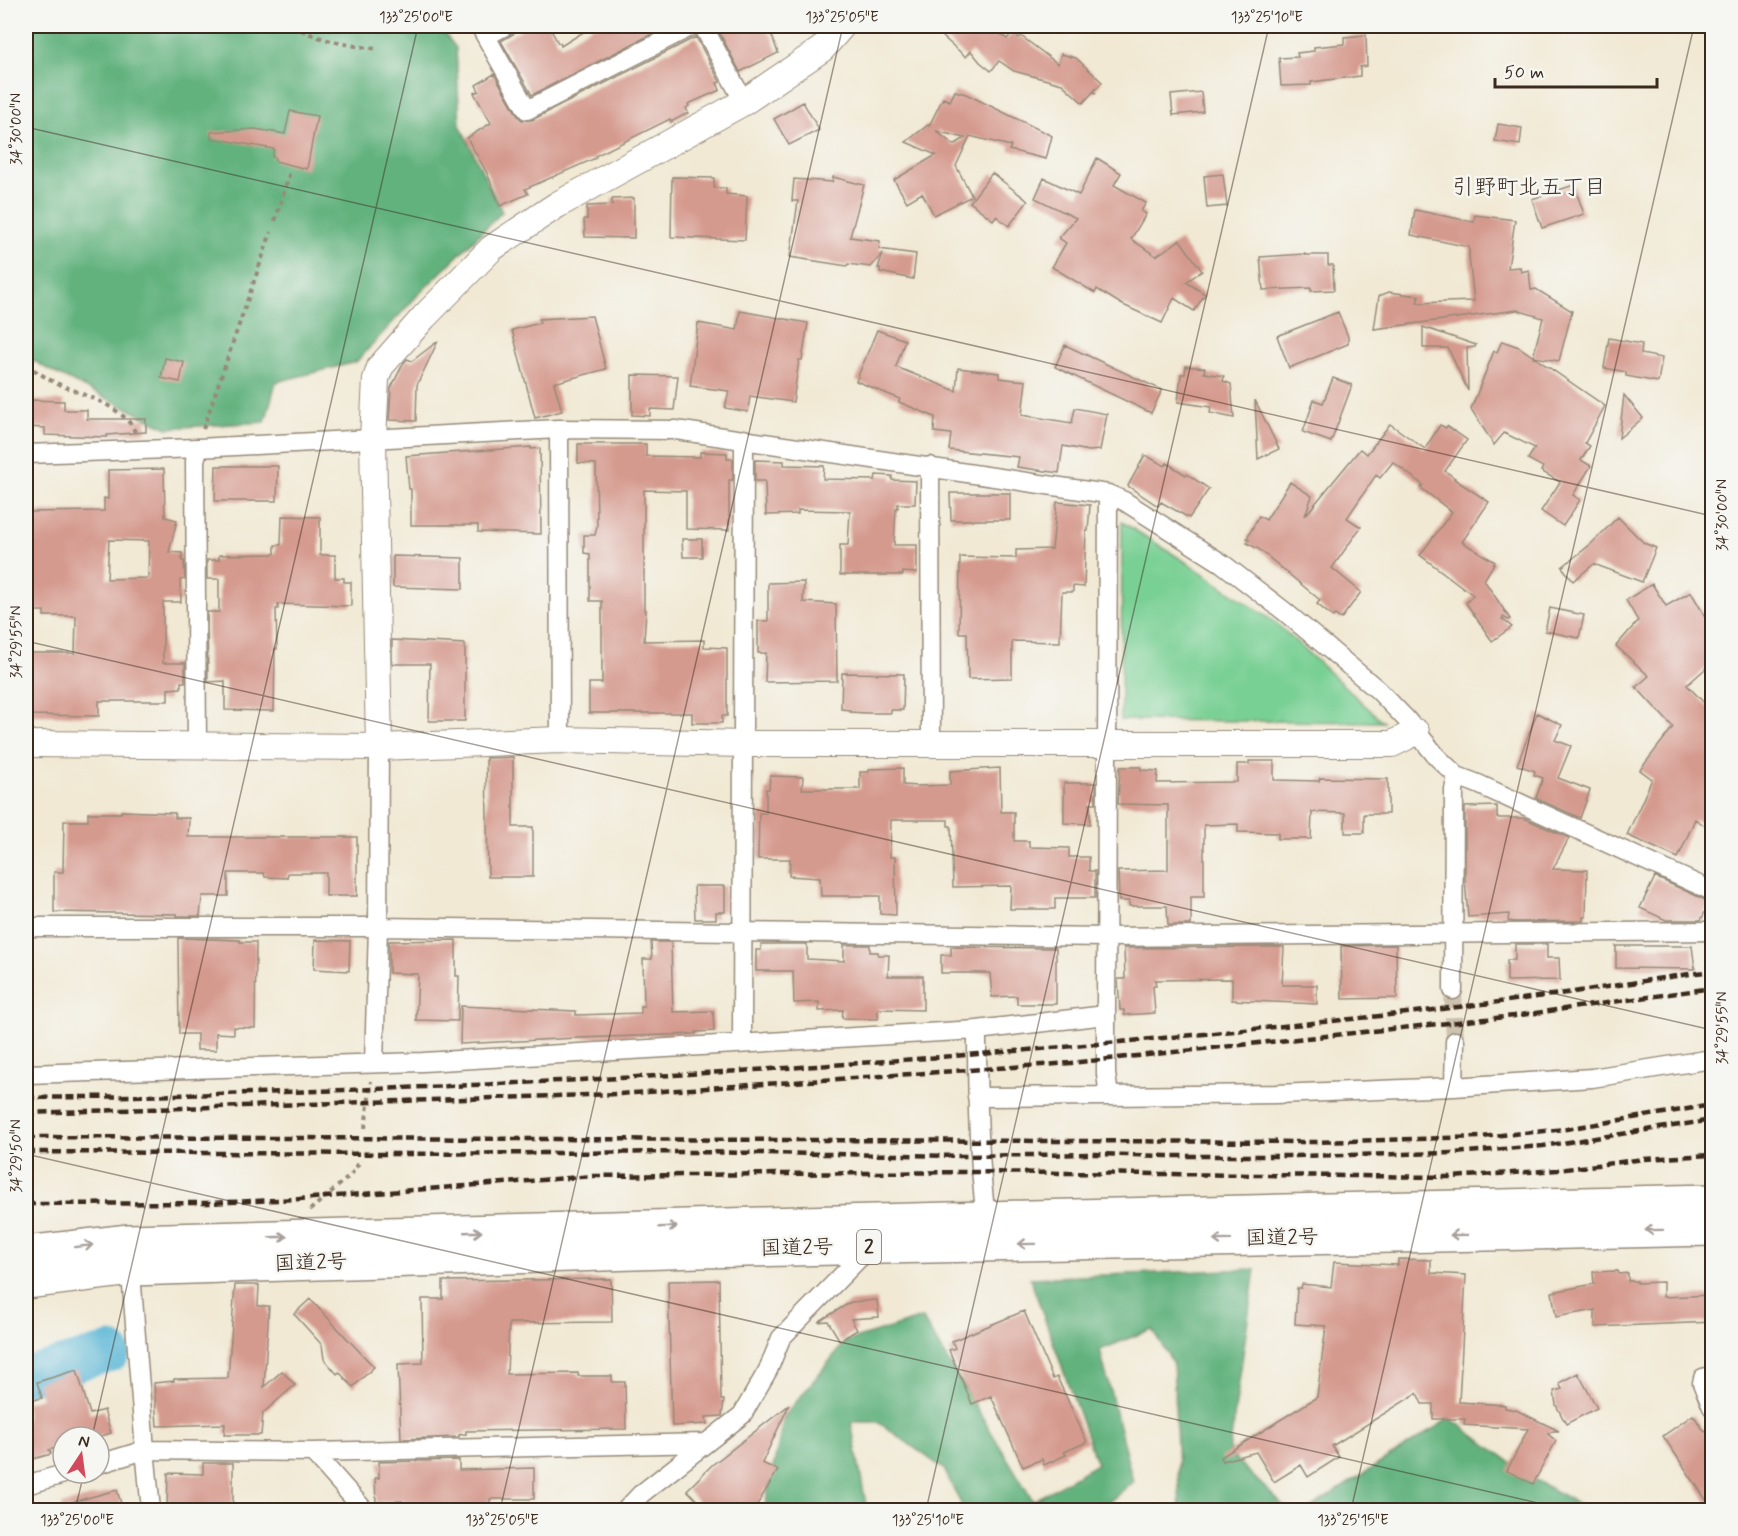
<svg xmlns="http://www.w3.org/2000/svg" width="1738" height="1536" font-family="Mynerve,'Klee One',sans-serif">
  <style>
    .green { fill: #79d094; stroke: #5a7d59; stroke-width: 1.5 }
    .forest { fill: #62b27e; stroke: #4e6e4e; stroke-width: 1.5 }
    .lines { fill: none; stroke-linecap: round; stroke-linejoin: round }
    .river { stroke: #57b5d5; stroke-width: 39 }
    .building { fill: #d59a8e; fill-rule: evenodd }
    .street-tunnel { stroke: #cdc3b0; stroke-width: 18; stroke-dasharray: 18 9; stroke-linecap: butt }
    .street-casing { stroke: #968a79; stroke-width: 21 }
    .secondary-casing { stroke: #968a79; stroke-width: 28 }
    .highway-casing { stroke: #968a79; stroke-width: 36 }
    .path { stroke: #968a79; stroke-width: 4; stroke-dasharray: 4.5 4.5; stroke-linecap: butt }
    .street { stroke: #fff; stroke-width: 18 }
    .secondary { stroke: #fff; stroke-width: 26 }
    .highway { stroke: #fff; stroke-width: 33 }
    .rail { stroke: #3b2a1e; stroke-width: 4.5; stroke-dasharray: 9 4.5; stroke-linecap: butt }
    .oneway { stroke: #a79f9a }
    .ticks { fill: none; stroke: #3b2a1e; stroke-width: 1.5; stroke-opacity: 0.45 }
    .labels { text-anchor: middle; dominant-baseline: central; stroke-width: 5; stroke-linejoin: round; paint-order: stroke }
    .shield { fill: #f6f6f2; stroke: #73675e; stroke-width: 1.5 }
    .shield-label { font-size: 20px; font-weight: bold; fill: #3b2a1e }
    .street-label { font-size: 21px; fill: #3b2a1e; stroke: #f6f6f2 }
    .neighbourhood-label { font-size: 22px; fill: #3b2a1e; stroke: #f6f6f2 }
    .neatline { fill: none; stroke: #3b2a1e; stroke-width: 2 }
    .ticks-label { font-size: 15px; text-anchor: middle; fill: #3b2a1e }
  </style>
  <rect width="100%" height="100%" fill="#f6f6f2"/>
  <filter id="ink" filterUnits="userSpaceOnUse"><feTurbulence type="fractalNoise" baseFrequency=".0167" numOctaves="2"/><feDisplacementMap in="SourceGraphic" scale="12" xChannelSelector="R" yChannelSelector="G"/><feConvolveMatrix kernelMatrix="1 2 1 2 8 2 1 2 1" color-interpolation-filters="sRGB"/></filter>
  <filter id="wash" filterUnits="userSpaceOnUse"><feTurbulence type="fractalNoise" baseFrequency=".008" numOctaves="4" result="noise"/><feDisplacementMap in="SourceGraphic" scale="24" xChannelSelector="R" yChannelSelector="G"/><feGaussianBlur stdDeviation="1.35" result="paint"/><feColorMatrix in="noise" values="0 0 0 0 0 0 0 0 0 0 0 0 0 0 0 0 0 1.4 0 .05"/><feComposite in="paint" operator="in"/></filter>
  <g filter="url(#wash)">
    <rect width="100%" height="100%" fill="#f1e9d4"/>
    <path class="green" d="M1122 522 1189 564 1276 623 1383 722 1121 720Z"/>
    <path class="forest" d="M26 26H439L456 48 460 125 502 212 417 296 356 362 276 382 265 422 167 428 49 370 26 356Z
      M1255 1269 1229 1453 1288 1510H1180L1173 1363 1152 1329 1100 1350 1133 1482 1099 1510H964L944 1469 878 1422H851L867 1510H764L784 1417 845 1342 922 1318 1033 1501 1097 1464 1030 1278Z
      M1450 1418 1535 1480 1590 1510H1307Z"/>
    <g class="lines">
      <path class="river" d="M26 1376 111 1352"/>
    </g>
    <g id="blocks">
      <path class="building" d="M527 26H549L558 43H560L561 46 593 26H668L532 95 501 41Z
        M716 26H760L772 36 778 53 740 72Z
        M953 26H990L1007 39 1012 33 1019 38 1021 36 1058 64 1061 54 1076 58 1102 82 1094 91 1096 93 1093 92 1083 103 1062 84 1014 71 999 61 991 71 980 62 971 51 966 57 943 37Z
        M1366 35 1367 66 1360 67V76L1311 82V85L1281 86 1279 58 1298 57 1297 53 1314 51V47L1344 44V37Z
        M696 37 720 82 717 83 720 90 688 104 689 106 686 108 688 113 671 122 670 119 595 156 596 158 525 189 528 194 500 206 487 173 467 138 491 123 474 93 479 91 476 85 494 74 518 116 522 120H532Z
        M955 91 966 94 1052 136 1046 159 1009 150 1011 146 970 136 956 166 972 196 934 215 922 193 907 202 894 180 936 155 906 142 928 125 929 126 943 98 950 101ZM936 131 965 138 954 145Z
        M1201 92 1203 112 1173 115 1171 95Z
        M803 102 819 130 789 145 774 119Z
        M290 111 317 116 307 169 275 161V157H272L274 149 211 138V132L255 129 285 134Z
        M1498 124 1522 128 1520 145 1495 141Z
        M1097 158 1121 173 1114 185 1146 203 1141 211 1146 214 1131 239 1156 256 1180 240 1202 271 1186 282 1205 294 1194 311 1174 298 1162 323 1121 304 1097 289 1095 293 1052 267 1066 243 1059 238 1076 218 1035 198 1044 178 1079 195Z
        M992 173 1028 201 1009 226 996 216 993 220 970 202Z
        M1223 174 1227 206 1207 208 1204 176Z
        M672 177 714 178V188H726V194L747 196 745 240 671 237Z
        M833 177 864 185 850 237 880 241 879 249 916 254 913 279 880 272V268H878L883 253 871 267 848 264 847 266 790 257 798 201H792L794 179 832 182Z
        M1574 185 1584 214 1542 228 1532 199Z
        M634 198V238L585 237 584 219H587V206L612 205V199Z
        M1415 210 1474 222 1475 215 1515 220 1508 268 1520 267 1521 272 1529 270 1531 290 1536 289 1572 311 1559 361 1533 357 1543 318 1517 310 1374 329 1379 296 1389 292 1419 296 1417 303 1474 301 1469 256V247L1411 235Z
        M1305 254V255H1328V265H1333L1334 290 1311 291V288L1263 290 1260 257Z
        M740 311 808 323 802 360H799L793 402 750 396 748 412 725 408 729 391 690 386 698 323 737 330Z
        M1338 312 1348 337V344L1289 368 1277 336Z
        M592 316 606 369 554 383 562 411 535 418 512 330 540 323 539 319Z
        M1423 327 1476 345 1475 347 1467 348 1468 391 1448 348H1423Z
        M877 330 905 340 896 367 956 391 958 368 999 373V378L1026 381 1022 415 1072 423 1075 408 1107 414 1100 450 1089 451 1063 446 1059 473 1017 467 1019 457 949 450 951 434 934 432 935 417 899 402 900 399 856 381Z
        M1609 338 1642 344 1641 354 1662 358 1658 382 1626 376V372L1604 368Z
        M438 341 417 385 416 421 389 420 391 388 403 364 407 359 412 361Z
        M1502 341 1519 347 1605 406 1585 443 1590 446 1581 460 1591 466 1573 495 1580 500 1563 526 1541 511 1560 482 1541 471 1543 467 1528 459 1535 448 1504 433 1494 445 1471 409 1494 351 1497 352Z
        M1065 345 1162 390 1151 413 1055 367Z
        M165 358 184 362 180 382 161 378Z
        M1186 366 1205 368 1204 373 1224 376 1223 381 1231 384 1234 418 1210 413 1211 407 1178 402 1181 374H1185Z
        M632 375 678 376 674 410 650 409V416L632 415Z
        M1333 378 1352 385 1331 442 1303 432 1314 400 1323 403Z
        M1624 395 1643 418 1619 438Z
        M26 400 64 401V410H87V419H146V432L107 435V437L45 435V428L26 427Z
        M1255 400 1279 449 1258 459Z
        M1390 424 1425 449 1440 425 1446 428 1447 426 1467 440 1445 471 1455 478 1454 479 1489 502 1462 542 1495 562 1484 580 1510 619 1508 620 1503 617 1502 619 1512 627 1492 641 1466 603 1473 595 1420 555 1452 512 1421 488 1423 485 1393 462 1380 478 1376 475 1347 518 1361 527 1332 568 1361 592 1341 619 1335 615 1333 617 1317 604 1320 600 1260 550 1247 543 1249 539 1247 538 1259 516 1266 520 1290 482 1312 496 1305 516 1360 449 1367 454Z
        M578 444H646V456L700 457V452L727 453V459H733V480H729V530L686 529V491L644 490V610H646L644 641 704 640V647L727 648V716H722V723H692V713H589V683H602V601H590V554L584 553V535H595L597 527 596 464 578 463Z
        M531 447V449L540 448 541 534 478 532V525H411V489H409L406 456Z
        M1145 455 1165 466 1167 463 1186 475 1187 474 1209 489 1189 518 1161 502 1158 506 1128 486Z
        M755 460 784 461V465L824 466 823 479 875 480 876 475 892 476V480L916 481 915 504H898V508H896L894 545H917V573L903 572V575H840V545H848L850 511 798 510V514L766 515 765 481H755Z
        M216 466H278L277 501H215Z
        M164 469 165 517 177 520 169 552 182 553V561H184L185 579 180 580 181 602H163V663H185V682H181V688L168 689V701H99V716L26 715V653H75L76 616H44V611H26V583H28L26 512 104 511V498L108 499V470ZM109 540 149 541 148 578 107 579Z
        M950 493H1010V520H951Z
        M1057 502 1090 505 1088 531H1086L1084 587 1073 586V592H1062L1060 642 1012 641V678L968 679 967 633H959L960 557 1016 558V550L1052 549Z
        M282 516 320 517V555H335V578H344V582H351V606L278 604V609H276L277 649H275L274 711 225 710V681L208 682 207 612H219V579H207V560H219V555L275 554V545H281Z
        M1618 517 1644 543 1656 548 1642 582 1594 564 1573 581 1562 567 1591 544Z
        M682 539H702V557H683Z
        M393 556 463 558V589L393 587Z
        M804 582 803 602 836 604 837 681 765 682 766 653H758V621H768V583Z
        M1652 584 1666 606 1691 592 1713 630V662L1687 685 1713 712V831L1695 819 1678 858 1627 835 1652 779 1640 770 1673 727 1636 687 1649 676 1616 646 1638 621 1626 600Z
        M1550 608 1584 615 1579 638 1545 631Z
        M392 640 465 644V721H429L430 664H392Z
        M842 673 904 674 903 710H891V713H866L850 712V710L841 709Z
        M1537 713 1562 725 1555 740 1571 746 1558 778 1590 790 1580 818 1536 798 1543 778 1534 775 1535 771 1517 765Z
        M513 757V827H533V877H488L486 758Z
        M1249 761H1274V780L1319 781 1320 778 1388 779V814H1364V833H1345V813L1312 812 1311 839H1278V833L1238 832V824L1204 825V897H1191V925H1168L1167 906H1129V901H1119L1118 871 1168 870V805L1118 804 1120 767H1141V770L1158 771 1157 783 1237 782V764H1249Z
        M903 768V785L917 786 950 785V771L1000 768 1001 812H1014V841H1029V847L1069 848V857H1089V871H1095V898H1055V909H1010L1011 886 953 887 951 826H948V820H891L890 857H895L896 915 880 914V896H821L820 878 789 876 790 859H758L759 813H766V789H769L770 776 803 777 802 789H860V772H869V769Z
        M1064 783H1096V803H1090V824L1064 823Z
        M1497 806V818H1524L1569 838 1553 869 1587 870 1586 917H1583V921L1515 922 1508 921 1509 914 1468 917 1465 879V807Z
        M121 811 175 813V818H189L188 837H357V896H326V873H288L287 878 265 877 264 873H228V896H202L200 916H177V914L54 912V872H63L64 821H88V813H121Z
        M1655 877 1710 902 1701 920H1666L1640 908Z
        M694 886H725V912H716V919H695Z
        M178 938 240 940V942H256L255 1028 234 1027V1034L216 1033V1050H197V1034H179Z
        M315 940 350 941 349 971 314 969Z
        M456 940V976H459L458 1021 416 1020 418 974 389 973V941Z
        M651 942H671L673 1012 713 1011 714 1031 696 1032V1034L577 1038 460 1044 461 1006 576 1011V1015L641 1013V1006H644L643 959H652Z
        M761 944H807V959L844 961V945H870V952H878V955H889L888 976H923V1010L878 1009V1019L842 1018 843 1010 819 1011V1002L794 1003 793 971H756V950H761Z
        M1515 944H1547V958H1559L1560 980 1507 981V960H1515Z
        M1396 945 1397 998 1342 999 1341 946Z
        M1616 946H1692L1695 969 1616 968Z
        M951 947 1056 948V1004H1017V996L992 997 990 973H941V955H951Z
        M1270 947H1284L1282 985H1317V1004L1232 1000V979L1155 980 1156 986H1153L1155 1013 1124 1015V1010H1120L1118 979H1125L1124 948Z
        M1398 1259 1431 1260V1273L1466 1275 1459 1402 1505 1405V1408L1516 1410 1559 1431H1553L1548 1434 1556 1441 1533 1484 1507 1471 1528 1429 1464 1425 1465 1419H1433V1404H1422L1417 1393 1332 1446 1339 1457 1308 1477 1301 1465 1274 1482 1256 1452 1223 1461 1221 1457 1317 1397 1326 1326 1295 1324 1297 1288H1301L1302 1284 1331 1287 1334 1262 1398 1265Z
        M1618 1271 1619 1274 1628 1273V1281H1637V1283L1663 1282V1297L1712 1295 1713 1322 1595 1327V1310L1556 1317 1552 1292 1594 1284 1593 1272Z
        M611 1279 612 1322 509 1323 507 1374 578 1373V1376H612V1382H625L626 1429 466 1431V1434L459 1435V1437L401 1439 398 1364 423 1363 422 1299H443V1281Z
        M719 1280 721 1400H724L722 1416 706 1417 707 1424 672 1426 668 1281Z
        M235 1285H259L258 1306H269L264 1387 282 1371 295 1385 263 1413 261 1435H224L225 1424 157 1426 154 1383 174 1381V1379L228 1378Z
        M310 1299 374 1367 353 1387 339 1372 337 1374 324 1359 322 1345 294 1314Z
        M877 1300 879 1317 851 1319 857 1330 840 1341 828 1321 818 1322 851 1302Z
        M1024 1311 1053 1379 1057 1377 1087 1442 1064 1452 1066 1455 1044 1465 1042 1459 1023 1467 991 1396 972 1404 949 1350 955 1348 952 1341Z
        M77 1370 90 1414 104 1410 111 1433 98 1437H63V1446L49 1450 51 1454 26 1461V1402L42 1398 37 1382Z
        M1578 1373 1597 1408 1566 1424 1556 1405 1554 1391 1562 1389 1559 1383Z
        M789 1405 762 1463 778 1470 754 1510H706L687 1490 712 1465Z
        M1693 1415 1705 1432 1713 1427V1510L1663 1436Z
        M459 1460V1470L534 1468V1499H490V1510H422V1508L402 1507V1501L376 1502 375 1478H379V1462Z
        M203 1463H233V1510H167L168 1473 203 1474Z
        M117 1490 123 1510H62L61 1505Z"/>
    </g>
  </g>
  <g filter="url(#ink)">
    <use href="#blocks" fill-opacity="0" stroke="#968a79" stroke-width="1.5"/>
    <g class="lines">
      <path class="street-tunnel" d="M1453 990 1455 1041"/>
      <g class="street-casing">
        <path id="street" d="M480 26 527 110 692 26
          M703 26 744 102
          M486 36 505 26
          M559 429 560 740
          M26 454 198 448 559 429 676 430 1108 494 1124 501 1223 564 1284 611 1378 690 1406 719 1437 757 1457 776 1478 784 1712 891
          M930 466 931 744
          M197 745 195 461 198 448
          M26 927H378L1107 937 1712 931
          M1453 990 1454 790 1457 776
          M977 1030 1106 1015 1108 494
          M742 1043 744 439
          M374 1063 378 927 379 747
          M26 1074 423 1062 977 1030C977 1093 978 1156 986 1218
          M1454 1087 1455 1041
          M1109 1096 1276 1094 1454 1087 1592 1078 1712 1059
          M977 1097 1109 1096 1106 1074V1015
          M130 1261 145 1450 151 1510
          M1712 1375 1703 1378 1702 1383 1712 1407
          M313 1452 364 1510
          M99 1464 145 1450 313 1452 706 1443
          M26 1485 67 1473
          M626 1510 641 1494 742 1415 768 1370 781 1338 869 1248"/>
      </g>
      <g class="secondary-casing">
        <path id="secondary" d="M26 744 379 747 560 740 745 744H1392L1416 732
          M379 747 373 439 376 379 380 367 424 317 492 248 557 205 744 102 822 49 842 26"/>
      </g>
      <g class="highway-casing">
        <path id="highway" d="M26 1253 129 1241 986 1218 1712 1201
          M26 1282 131 1269 698 1251 1712 1229"/>
      </g>
      <path class="path" d="M293 26C322 41 345 45 378 49
        M275 221 290 172
        M26 365C35 370 44 377 54 382 79 394 124 405 135 432
        M203 429 271 232
        M365 1128 371 1081
        M310 1210 351 1175 359 1163"/>
      <use href="#street" class="street"/>
      <use href="#secondary" class="secondary"/>
      <use href="#highway" class="highway"/>
      <path class="rail" d="M26 1098C422 1092 819 1072 1214 1033 1324 1022 1435 1011 1544 996 1600 989 1656 978 1712 971
        M26 1113 619 1094 1071 1063 1514 1016 1712 988
        M26 1137 1316 1142 1480 1137 1566 1129 1712 1105
        M26 1152 399 1154 692 1152 964 1156 1096 1154 1167 1156H1293L1453 1153 1543 1146 1712 1120
        M26 1204 208 1203 299 1199 593 1176 967 1172 1451 1177 1558 1170 1644 1159 1712 1155"/>
    </g>
    <defs><path id="oneway-shaft" d="M-6 0H5M1.5-3L5.5 0L1.5 3" fill="none" stroke-width="1.6" stroke-linecap="round" stroke-linejoin="round" transform="scale(1.5)"/></defs>
    <g class="oneway">
      <use href="#oneway-shaft" transform="translate(668 1227) rotate(-2)"/>
      <use href="#oneway-shaft" transform="translate(1654 1230) rotate(179)"/>
      <use href="#oneway-shaft" transform="translate(473 1232) rotate(-2)"/>
      <use href="#oneway-shaft" transform="translate(1459 1235) rotate(179)"/>
      <use href="#oneway-shaft" transform="translate(278 1237) rotate(-2)"/>
      <use href="#oneway-shaft" transform="translate(1222 1240) rotate(179)"/>
      <use href="#oneway-shaft" transform="translate(1027 1244) rotate(179)"/>
      <use href="#oneway-shaft" transform="translate(84 1246) rotate(-7)"/>
    </g>
  </g>
  <path class="ticks" d="M26 127 1712 516M26 641 1712 1030M26 1154 1568 1510M92 1437 418 26M75 1510 84 1473M500 1510 843 26M926 1510 1269 26M1351 1510 1694 26"/>
  <g class="labels">
    <rect class="shield" x="857" y="1230" width="24" height="34" rx="4.5"/>
    <g class="shield-label">
      <text x="869" y="1247">2</text>
    </g>
    <g class="street-label">
      <text transform="translate(1282 1238) rotate(-1)">国道2号</text>
      <text transform="translate(797 1248) rotate(-1)">国道2号</text>
      <text transform="translate(311 1263) rotate(-2)">国道2号</text>
    </g>
    <g class="neighbourhood-label">
      <text x="1529" y="188">引野町北五丁目</text>
    </g>
  </g>
  <rect width="1738" height="1536" fill="none" stroke="#f6f6f2" stroke-width="66"/>
  <g transform="translate(81 1455) rotate(13)"><circle r="28" fill="#f6f6f2" stroke="#aba49d" stroke-width="1.5"/>
  <path d="M0-4.5L10 22L0 15L-10 22Z" fill="#d1495b"/>
  <text y="-9" font-size="16" font-weight="bold" text-anchor="middle" fill="#3b2a1e">N</text>
  </g>
  <path d="M1495 78v9h162v-9" fill="none" stroke="#3b2a1e" stroke-width="3"/>
  <text x="1504" y="78" font-size="18" fill="#3b2a1e" stroke="#f6f6f2" stroke-width="4.5" paint-order="stroke">50 m</text>
  <rect x="33" y="33" width="1672" height="1470" class="neatline"/>
  <g class="ticks-label">
    <text x="416" y="22">133°25'00"E</text>
    <text x="842" y="22">133°25'05"E</text>
    <text x="1267" y="22">133°25'10"E</text>
    <text transform="translate(16 129) rotate(-90)" y="5">34°30'00"N</text>
    <text transform="translate(1722 515) rotate(-90)" y="5">34°30'00"N</text>
    <text transform="translate(16 642) rotate(-90)" y="5">34°29'55"N</text>
    <text transform="translate(1722 1028) rotate(-90)" y="5">34°29'55"N</text>
    <text transform="translate(16 1156) rotate(-90)" y="5">34°29'50"N</text>
    <text x="77" y="1525">133°25'00"E</text>
    <text x="502" y="1525">133°25'05"E</text>
    <text x="928" y="1525">133°25'10"E</text>
    <text x="1353" y="1525">133°25'15"E</text>
  </g>
</svg>
